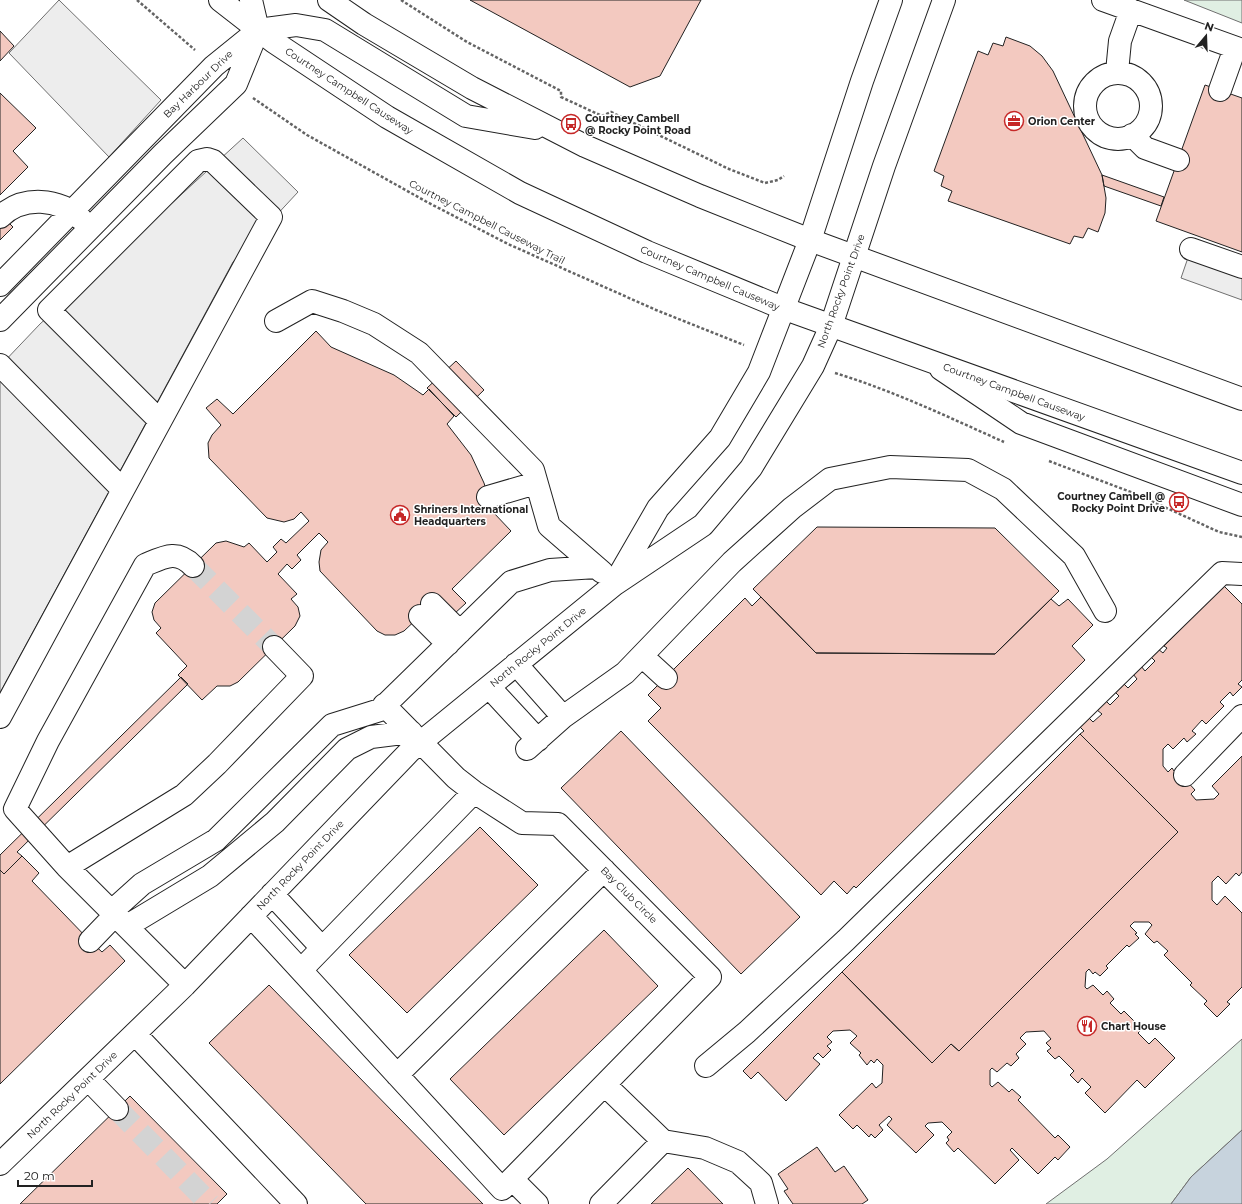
<svg xmlns="http://www.w3.org/2000/svg" width="1242" height="1204" font-family="Montserrat,sans-serif">
  <style>
    .green { fill: #e0efe3; stroke: #6f6f6f }
    .parking { fill: #ededed; stroke: #6f6f6f }
    .water { fill: #c7d3dd; stroke: #6f6f6f }
    .building { fill: #f3c9c0; stroke: #222 }
    .lines { fill: none; stroke-linecap: round; stroke-linejoin: round }
    .minor-tunnel { stroke: #d3d3d3; stroke-width: 22; stroke-dasharray: 22 11; stroke-linecap: butt }
    .minor-casing { stroke: #222; stroke-width: 24 }
    .highway-casing { stroke: #222; stroke-width: 24 }
    .path { stroke: #646464; stroke-width: 2.5; stroke-dasharray: 3 2; stroke-linecap: butt }
    .minor { stroke: #fff; stroke-width: 22 }
    .highway { stroke: #fff; stroke-width: 22 }
    .labels { text-anchor: middle; dominant-baseline: central; stroke-width: 3; stroke-linejoin: round; paint-order: stroke }
    .street-label { font-size: 10px; fill: #222; stroke: #fff }
    .poi-label { font-size: 10px; font-weight: bold; fill: #222; stroke: #fff; text-anchor: start }
  </style>
  <rect width="100%" height="100%" fill="#fff"/>
  <path class="green" d="M1184 0H1242V23Z
    M1242 1039V1130L1191 1177 1171 1204H1046L1107 1159Z"/>
  <path class="parking" d="M59 0 161 100 109 157 9 53Z
    M243 138 298 192 233 262 0 693V366L40 324Z
    M1191 249 1242 267V300L1181 278Z"/>
  <path class="water" d="M1242 1130V1204H1171L1191 1177Z"/>
  <path class="building" d="M470 0H701L660 76 630 87Z
    M0 31 14 46 0 61Z
    M1006 37 1030 46 1042 56 1053 71 1102 175 1106 198 1105 213 1098 232 1088 228 1083 238 1074 236 1070 244 948 201 952 191 941 186 944 176 934 171 978 51 988 55 993 43 1003 46Z
    M1205 85 1242 98V252L1156 221Z
    M0 93 36 128 13 151 28 167 0 195Z
    M1102 175 1164 197 1161 206 1104 186Z
    M0 214 13 227 0 240Z
    M316 331 331 347 394 375 423 395 429 389 454 416 447 424 471 455 484 483 493 512 511 531 452 589 466 603 454 614 439 598 404 631 395 635H385L377 631 320 571 319 562 321 550 328 542 319 533 297 555 301 560 292 569 287 564 278 574 297 594 291 599 298 607 300 616 295 626 238 682 230 686H217L202 700 178 675 187 666 156 633 161 628 154 620 152 612 155 603 216 543 226 541 244 547 249 543 267 562 277 552 273 547 281 539 286 543 309 521 301 512 294 519 284 522 267 518 209 458 208 443 212 435 221 425 206 408 217 399 233 414Z
    M456 361 484 390 456 417 427 388Z
    M817 527 995 528 1059 591 995 654 816 653 753 589Z
    M1224 586 1242 604V680L1238 684 1242 687 1233 696 1230 692 1220 702 1224 706 1206 724 1202 720 1192 731 1196 734 1187 742 1184 738 1173 749 1168 744 1163 749V766L1168 772 1172 768 1174 771 1178 767 1184 778 1195 790 1191 794 1196 800 1214 799 1219 794 1212 786 1242 756V872L1239 876 1236 873 1226 884 1218 876 1212 882V900L1217 905 1225 896 1242 913V987L1227 1002 1230 1004 1217 1017 1204 1004 1207 1001 1190 985 1192 983 1164 955 1168 951 1157 941 1154 943 1145 934 1152 925 1149 922H1134L1130 926 1137 933 1135 934 1139 938 1129 947 1127 945 1106 966 1108 968 1100 976 1095 972 1093 974 1089 969 1086 972 1085 987 1087 989 1093 985 1103 995 1107 991 1114 999 1110 1003 1121 1014 1124 1011 1142 1029 1138 1033 1149 1044 1155 1038 1175 1058 1145 1088 1137 1080 1105 1113 1085 1093 1091 1087 1082 1078 1078 1083 1070 1075 1074 1071 1059 1056 1055 1059 1047 1051 1051 1048 1046 1043 1051 1039 1044 1031 1026 1032 1020 1038 1026 1044 1016 1054 1019 1058 1011 1066 1007 1063 997 1072 992 1068 990 1070V1085L992 1087 998 1082 1009 1092 1012 1089 1021 1097 1018 1100 1055 1138 1058 1135 1070 1147 1058 1160 1055 1157 1038 1174 1012 1148 1010 1150 1019 1160 995 1184 958 1148 954 1152 946 1143 949 1140 947 1137 952 1132 942 1122 928 1123 925 1126 934 1135 916 1153 887 1125 892 1119 889 1116 879 1125 883 1130 875 1138 871 1134 869 1137 857 1125 853 1129 839 1115 872 1083 876 1088 882 1083 883 1065 877 1059 874 1063 871 1060 867 1065 859 1055 861 1053 850 1043 857 1036 850 1030 833 1031 827 1037 832 1042 827 1046 831 1050 823 1058 818 1053 813 1058 820 1064 786 1101 758 1072 751 1079 743 1071 842 972 932 1063 951 1044 959 1051 1178 832 1080 734 1084 731 1080 727 1089 718 1093 722 1102 714 1097 710 1106 701 1110 705 1119 696 1115 692 1124 684 1128 688 1137 679 1133 674 1141 666 1145 671 1155 661 1151 657 1158 649 1163 653 1167 648 1164 646Z
    M761 597 816 653 995 654 1051 599 1059 606 1068 599 1093 625 1072 646 1085 660 856 888 854 886 847 894 834 881 821 895 648 721 661 708 648 695 745 598 752 606Z
    M181 677 188 684 17 852 22 856 4 874 0 870V855Z
    M621 731 800 917 741 974 561 788Z
    M1080 734 1178 832 959 1051 951 1044 932 1063 842 972Z
    M480 827 538 885 407 1013 349 955Z
    M22 856 39 873 32 881 90 941 102 952 110 945 125 961 0 1084V870L4 874Z
    M604 930 658 986 504 1135 450 1079Z
    M269 985 483 1204H366L209 1043Z
    M130 1096 227 1194 217 1204H20Z
    M817 1147 835 1172 844 1166 868 1200 862 1204H793L784 1191 788 1189 778 1174Z
    M688 1168 723 1204H651Z"/>
  <g class="lines">
    <path class="minor-tunnel" d="M193 566 274 647
      M117 1109 210 1204"/>
    <g class="minor-casing">
      <path id="minor" d="M1103 0 1242 50
        M1117 72 1120 41 1131 10
        M1085 106a33 33 0 1 1 66 0a33 33 0 1 1-66 0Z
        M1220 90 1235 48
        M1132 135 1145 148 1178 160
        M0 217C23 195 59 198 81 219
        M1191 249 1242 267
        M0 285 214 66 256 32
        M0 320 163 154 236 84 258 30
        M276 321 312 301 343 311 374 324 419 353 533 470 549 526 602 572
        M0 365 123 490
        M941 369 1021 423 1242 505
        M488 497 536 483
        M617 579 658 508 720 438 759 372 810 240 862 81 891 0
        M432 604 460 632
        M420 616 448 644
        M642 656 666 678
        M516 664 563 717
        M489 687 538 740
        M0 717 271 217 213 161 207 159 198 161 49 310 160 421
        M527 749 563 717 625 673 732 562 792 508 830 479 890 467 968 470 1003 489 1074 556 1105 611
        M1185 775 1242 716
        M67 867 184 795 217 764 302 676 274 647
        M272 894 322 948
        M112 911 142 884 216 840 332 725 380 710 511 582 550 570 596 567
        M251 916 502 1189 710 977 558 824 522 823 474 792 456 778 384 705
        M127 926 210 876 275 822 347 749 371 737 411 732
        M90 941 115 915
        M301 970 474 792
        M185 985 67 867 15 809 48 741 145 565C164 557 177 549 193 566
        M135 1034 296 1204
        M706 1066 747 1032 846 940 1222 573 1242 574
        M397 1075 604 870
        M88 1079 117 1109
        M605 1085 663 1141 705 1148 738 1162 761 1183 767 1204
        M0 1164 185 985 410 751 615 584 703 525 751 468 813 366 831 326 884 166 944 0
        M512 1179 537 1204
        M601 1204 663 1141"/>
    </g>
    <g class="highway-casing">
      <path id="highway" d="M220 0 274 42 387 117 520 193 647 252 785 309 1242 473
        M251 0 258 30
        M329 0 364 24 472 88 585 146 700 196 810 240 1242 399
        M258 30 296 25 325 30 466 116 535 128"/>
    </g>
    <path class="path" d="M137 0 195 50
      M401 0 467 42 561 91V97L602 116 611 112 729 169 765 183 778 180 784 176
      M253 98 307 135 427 202 508 244 656 310 744 345
      M835 373C894 391 948 417 1004 442
      M1049 461 1136 494 1219 532 1242 537"/>
    <use href="#minor" class="minor"/>
    <use href="#highway" class="highway"/>
  </g>
  <defs>
    <g id="office-ring" transform="scale(1)"><circle r="9.5" fill="#fff" stroke="#c62828" stroke-width="1.5"/><path d="M-6-3h4V-5.5h4V-3h4V5H-6ZM-1-4.5V-3h2v-1.5ZM-6 0V1H6V0Z" fill="#c62828"/></g>
    <g id="bus-ring" transform="scale(1)"><circle r="9.5" fill="#fff" stroke="#c62828" stroke-width="1.5"/><path d="M-5-6H5V4H4V6H2V4H-2V6H-4V4H-5ZM-3.5-4V0h7V-4ZM-3.5 1.2v1.5H-2V1.2ZM2 1.2v1.5H3.5V1.2Z" fill="#c62828"/></g>
    <g id="civic-ring" transform="scale(1)"><circle r="9.5" fill="#fff" stroke="#c62828" stroke-width="1.5"/><path d="M-.6-6.5H3V-4.5H.6V-3L4-1V1h2V6H-6V1h2V-1L-.6-3ZM-1.2 2.5V6h2.4V2.5Z" fill="#c62828"/></g>
    <g id="restaurant-ring" transform="scale(1)"><circle r="9.5" fill="#fff" stroke="#c62828" stroke-width="1.5"/><path d="M-5-6h1v4h1v-4h1v4h1v-4h1v5L-1.5 .5V6h-2V.5L-5-1ZM5-6V6H3V1.5H1.5Q1.5-4 5-6Z" fill="#c62828"/></g>
  </defs>
  <g fill-rule="evenodd">
    <use href="#office-ring" x="1014" y="121"/>
    <use href="#bus-ring" x="571" y="124"/>
    <use href="#bus-ring" x="1179" y="502"/>
    <use href="#civic-ring" x="400" y="515"/>
    <use href="#restaurant-ring" x="1087" y="1026"/>
  </g>
  <g class="labels">
    <g class="street-label">
      <text transform="translate(198 84) rotate(-44)">Bay Harbour Drive</text>
      <text transform="translate(349 91) rotate(33)">Courtney Campbell Causeway</text>
      <text transform="translate(487 222) rotate(27)">Courtney Campbell Causeway Trail</text>
      <text transform="translate(710 278) rotate(23)">Courtney Campbell Causeway</text>
      <text transform="translate(841 291) rotate(-70)">North Rocky Point Drive</text>
      <text transform="translate(1014 392) rotate(20)">Courtney Campbell Causeway</text>
      <text transform="translate(538 647) rotate(-39)">North Rocky Point Drive</text>
      <text transform="translate(300 865) rotate(-46)">North Rocky Point Drive</text>
      <text transform="translate(629 895) rotate(45)">Bay Club Circle</text>
      <text transform="translate(72 1095) rotate(-44)">North Rocky Point Drive</text>
    </g>
    <g class="poi-label">
      <text x="585" y="118">Courtney Cambell<tspan x="585" dy="12">@ Rocky Point Road</tspan></text>
      <text x="1028" y="121">Orion Center</text>
      <text x="1165" y="496" text-anchor="end">Courtney Cambell @<tspan x="1165" dy="12">Rocky Point Drive</tspan></text>
      <text x="414" y="509">Shriners International<tspan x="414" dy="12">Headquarters</tspan></text>
      <text x="1101" y="1026">Chart House</text>
    </g>
  </g>
  <g transform="translate(1206 36) rotate(19)" stroke="#ffffff" stroke-width="3" paint-order="stroke">
  <path d="M0-3L7 15L0 10L-7 15Z" fill="#222222"/>
  <text y="-6" font-size="11" font-weight="bold" text-anchor="middle" fill="#222222">N</text>
  </g>
  <path d="M18 1180v6h74v-6" fill="none" stroke="#222222" stroke-width="2"/>
  <text x="24" y="1180" font-size="12" fill="#222222" stroke="#ffffff" stroke-width="3" paint-order="stroke">20 m</text>
</svg>
